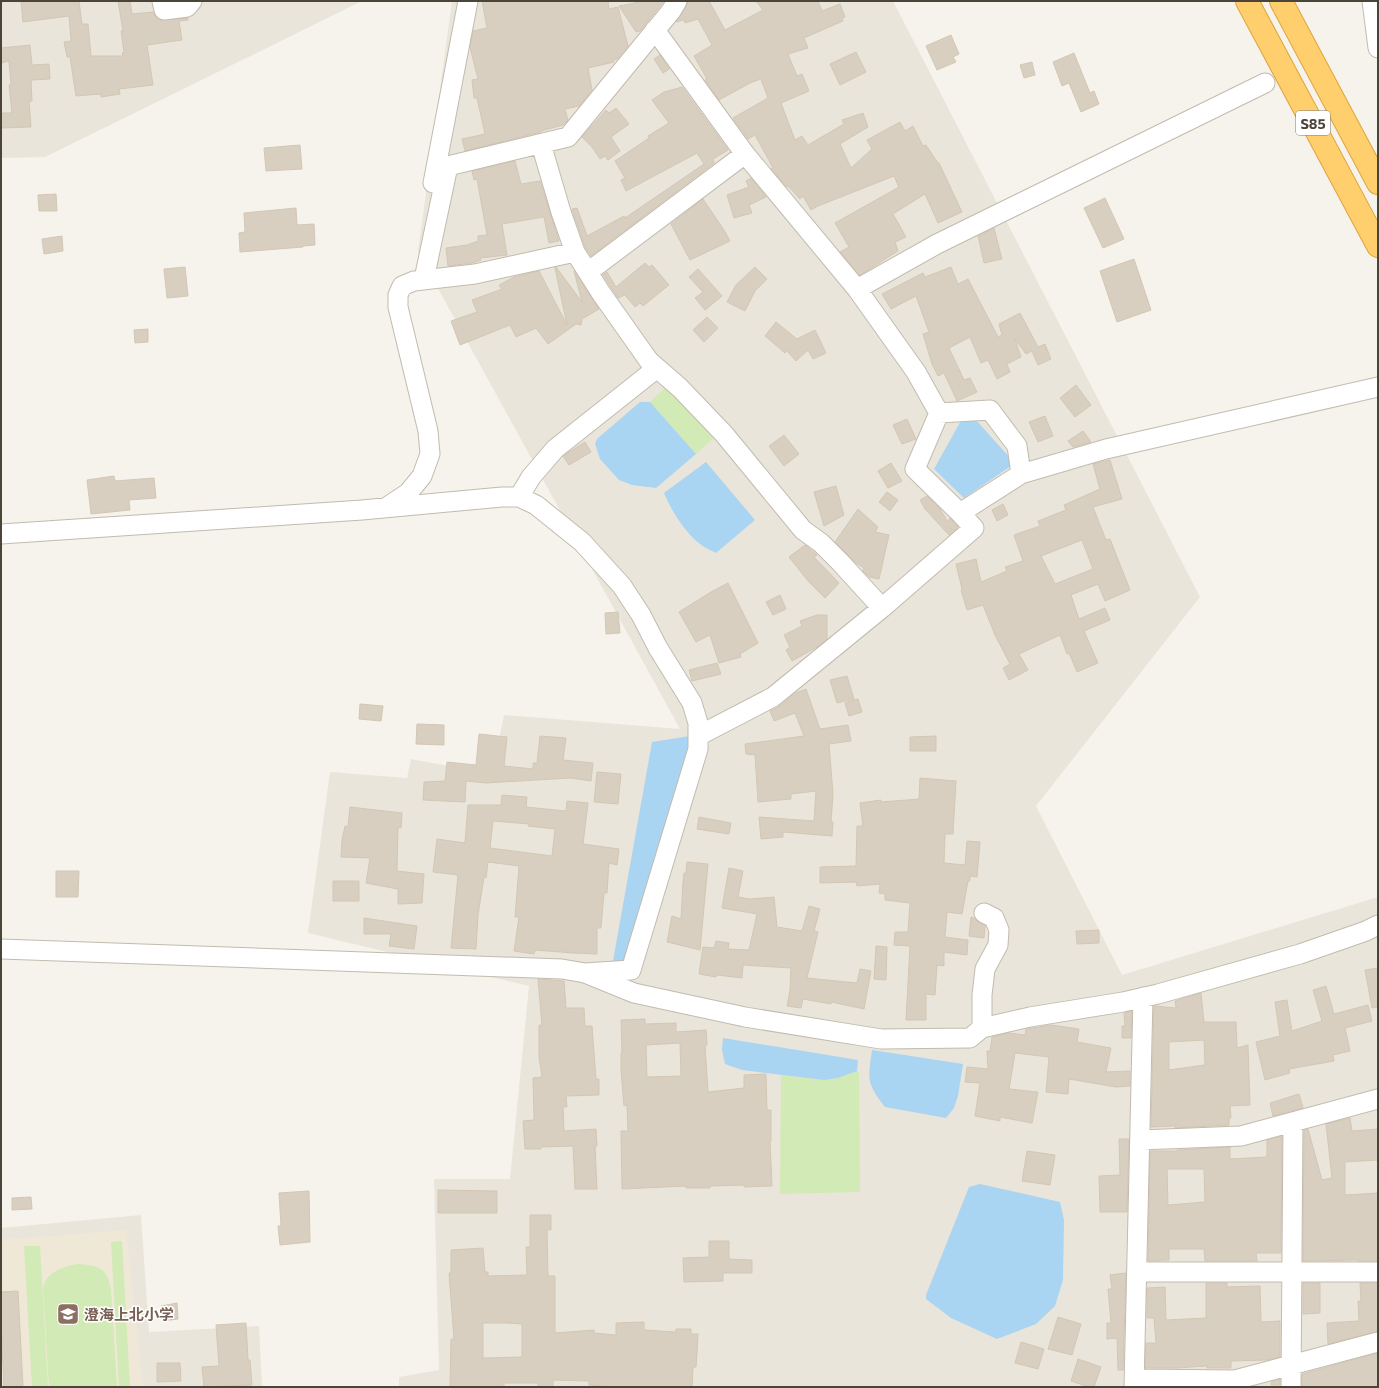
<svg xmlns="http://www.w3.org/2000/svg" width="1379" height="1388" font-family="Commissioner,'Noto Sans SC',sans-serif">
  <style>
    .residential { fill: #eae5da }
    .education { fill: #efe8d6 }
    .green { fill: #d2eab5 }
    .water { fill: #a9d4f2 }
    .building { fill: #d8cfc1; stroke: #d3c7b4; fill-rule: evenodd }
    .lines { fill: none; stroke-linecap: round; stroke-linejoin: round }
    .minor-casing { stroke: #c2bbae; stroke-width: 21 }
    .highway-casing { stroke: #e0a43c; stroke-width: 24 }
    .minor { stroke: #fff; stroke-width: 19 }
    .highway { stroke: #ffcf6e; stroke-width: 22 }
    .labels { text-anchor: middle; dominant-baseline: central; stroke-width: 3; stroke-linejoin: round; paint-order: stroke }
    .shield { fill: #fff; stroke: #817c74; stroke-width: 1 }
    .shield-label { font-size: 14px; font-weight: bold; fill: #4b4439 }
    .education-label { font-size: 15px; font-weight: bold; fill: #785e54; stroke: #fff; text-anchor: start }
  </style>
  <rect width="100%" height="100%" fill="#f6f3ec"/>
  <path class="residential" d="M1 1H362L45 157 1 158Z
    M452 1H893L1200 597 1036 806 1122 975 1378 897V1387H399V1377L439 1370 434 1179H510L529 986 308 933 330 772 407 778 411 759 492 774 504 715 680 729 418 252Z
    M141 1215 149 1332 259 1326 262 1387H1V1228Z"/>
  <path class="education" d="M126 1230 143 1387H1V1240Z"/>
  <path class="green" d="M678 376 725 428 696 454 650 402Z
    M857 1071 859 1073 860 1192 780 1194 781 1075 824 1080 838 1078Z
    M122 1241 130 1387H119L111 1242Z
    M24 1246H40L48 1387H32Z
    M78 1264C100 1266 106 1267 111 1289L117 1387H49L43 1288C46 1272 64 1266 78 1264Z"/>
  <path class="water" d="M640 402H650L696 454 656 488 632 485 619 480 600 459 595 444 597 439Z
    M963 417 976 420 1011 459V466L964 498 934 469Z
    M706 462 755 520 716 553C711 550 705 548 700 544 684 531 672 512 664 493Z
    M690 736 692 746 628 961H613L652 742Z
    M723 1038 858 1060 857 1071 838 1078 824 1080 742 1070 725 1064 722 1050Z
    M872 1050 963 1064 958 1096 954 1108 946 1118 885 1107C866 1082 868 1080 872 1050Z
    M980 1184 1060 1202 1064 1220 1063 1280 1055 1306 1036 1324 997 1339 951 1318 926 1299V1295L969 1187Z"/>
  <path class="building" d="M31 1H79L82 24H88L91 56H123L122 53 124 52 121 31H123L118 1H130L132 14 153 12 156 17 160 20 188 18V20L179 21 182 40 147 45 153 85 119 89 120 94 101 97V94L76 96 70 57H67L64 42 71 41 69 16 23 22 21 2Z
    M482 1H608L609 9 618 7 628 46 617 59 613 60 614 62 588 68 592 90 579 106 565 109 568 120 563 125 541 131V132L465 151 462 139 485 134 477 98H474L472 80 478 79 470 47 473 31 487 28Z
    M635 1H664L640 31 636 32 619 6 635 3Z
    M688 1H709L725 30 763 10 756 1H818L822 11 840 4 845 17 842 18 843 21 804 38 808 48 788 54 797 76 802 74 809 91 781 103 795 140 802 136 808 145 844 124 842 120 863 113 868 127 840 144 851 168 872 149 867 140 900 122 905 131 913 126 923 146 926 145 938 163H939L962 212 938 223 925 194 893 214 906 237 895 242 898 251 860 275 840 252 849 247 835 223 899 187 894 176 818 206 811 210 803 196 800 199 788 186 787 187 771 169 773 168 755 135 748 139 733 118 768 98 761 79 750 83 719 100 705 80 707 79 694 56 712 45 698 19 685 23 684 20 676 22 686 7Z
    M951 35 959 54 953 57 956 62 937 70 926 46Z
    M30 45 32 65 49 64 50 79 31 80 32 101H29L31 127 1 128V113H12L9 85H11L9 61 1 63V48Z
    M856 52 866 72 840 85 830 64Z
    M1074 53 1090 93 1094 91 1099 104 1081 112 1069 83 1062 86 1053 62Z
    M660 55 669 69 663 73 654 59Z
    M1032 62 1035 75 1024 78 1020 65Z
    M682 87 728 150 713 159 714 163 591 256 585 247 572 209 577 208 587 236 624 216 625 218 704 164 697 153 626 191 621 180 625 178 615 161 649 138 648 136 669 123 652 100 664 92Z
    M616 108 629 124 611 137 620 151 608 160 605 156 600 159 592 147 582 137 606 110 609 113Z
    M300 145 302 169 266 171 264 148Z
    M515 161 521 184 540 181 559 241 549 243 544 217 502 224 507 255 480 258 481 260 472 263 448 266 446 248 467 245 478 241V236L487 235 477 179 474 180 472 171Z
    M751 178 766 197 749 205 752 213 734 218 727 195 749 187 746 181Z
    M56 194 57 211H39L38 195Z
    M1105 198 1124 239 1103 248 1084 208Z
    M703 199 724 230 730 241 690 260 671 224Z
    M296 208 297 225 314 224 315 245 303 246V247L240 252 239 233 245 232 244 213Z
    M994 228 1002 259 984 263 978 236Z
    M62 236 63 251 44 254 42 239Z
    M1134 259 1151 310 1117 322 1100 271Z
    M645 263 649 267 652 265 669 285 643 306 640 303 635 307 625 295 618 298 603 275 607 272 616 287Z
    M185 267 188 296 167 298 164 269Z
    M556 267 582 302 574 271 599 309 582 319 581 325 576 324 548 344 536 328 516 337 510 325 460 345 451 321 477 312 472 300 502 289 499 285 514 277 539 271 567 325 555 268Z
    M755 267 767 279 755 291 745 311 727 302 736 285Z
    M951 267 958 284 968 279 998 337 1002 335 999 324 1020 313 1038 347 1045 344 1051 359 1038 365 1032 351 1026 354 1015 339 1021 357 1007 364 1010 372 997 379 988 360 981 363 970 337 949 348 964 380 970 378 977 392 957 401 944 373 938 376 932 364 923 334 929 332 916 296 891 309 882 294 923 273 925 277Z
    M698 269 722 296 705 310 695 298 703 292 689 277Z
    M707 317 718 328 704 342 693 330Z
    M776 322 797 339 815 330 826 353 813 359 808 350 796 361 787 351 785 353 765 336Z
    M148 329V342L135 343 134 330Z
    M1076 385 1091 405 1075 417 1060 398Z
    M1045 416 1053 436 1038 442 1029 422Z
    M907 419 916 439 902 444 893 425Z
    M1083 431 1091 442 1073 447 1068 441Z
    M784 435 799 454 784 466 769 446Z
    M585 442 591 452 569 465 563 456Z
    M1110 460 1122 499 1093 507 1106 540 1110 539 1130 590 1105 601 1098 584 1071 595 1079 619 1105 608 1110 620 1084 631 1098 663 1077 672 1069 653 1067 654 1060 635 1019 654 1028 670 1009 680 1003 668 1010 664 995 635 983 605 967 610 961 590 962 589 956 564 976 559 981 582 1007 571 1005 567 1023 561 1014 535 1040 526 1038 521 1066 510 1064 505 1100 489 1093 464ZM1082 540 1093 569 1055 584 1041 556Z
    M891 463 902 481 888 488 878 471Z
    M114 476 115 481 154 478 156 498 129 500 130 510 91 514 87 480Z
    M836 486 844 515 824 526 814 492Z
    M887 492 898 500 890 511 879 502Z
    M927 496 940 509 948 522 950 518 958 527 954 531 950 527 953 532 949 535 925 509 920 500Z
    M1003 504 1008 515 997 521 992 510Z
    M858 509 878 527 875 532 889 535 879 579 869 577 863 571 864 568 856 563 835 542Z
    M805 545 817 555 814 557 839 583 825 598 808 581 789 557Z
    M728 583 758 643 740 654 741 657 719 663 710 635 696 642 679 612 711 592Z
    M780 595 786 609 773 615 766 602Z
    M618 612 620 633 606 634 605 613Z
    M817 615H827V639L817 647 792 661 786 650 790 647 784 635 802 626 800 621Z
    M717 663 721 674 692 681 689 670Z
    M847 676 854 699 837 703 830 680Z
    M806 689 820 729 848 725 851 741 829 744 833 794 831 822H833L832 836 783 832V837L761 839 759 817 814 821 816 791 791 794V799L758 802 755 755 746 754 745 744 804 736 795 713 774 721 770 711 780 706 796 693Z
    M858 699 862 712 849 716 845 703Z
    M360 704 383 706 381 721 359 719Z
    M417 724 444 725V745L416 744Z
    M479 734 507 737 504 766 533 769V763H537L540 736 566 738 563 760 593 763 591 781 570 778 486 783 466 781 465 802 423 800 424 782 445 781 447 762 476 765Z
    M936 736V751H910V737Z
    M597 772 621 774 618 804 594 802Z
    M920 778 956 781 953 834H945L944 863 965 865 967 841 980 842 977 877 970 876V881H968L962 914 947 912 945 937 968 940 967 955 944 952V966L937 965 935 995 926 994V1020H906L910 946 894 945 895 932H908L910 903 885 900V894L879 893 880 884 857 886 856 882 820 883V867L856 866 857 826H863L860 803 881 800V802L919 799Z
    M502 795 527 797 526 807 566 811 567 801 588 803 583 844 619 849 617 865 609 863 607 893H604L601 928H597V954L573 953 535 950 534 954 514 951 519 917H515L519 866 488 862 486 878 484 877 478 915 476 949 451 948 458 875 433 872 437 839 465 843 468 805H501ZM493 821 529 824 528 826 555 829 552 856 490 848Z
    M350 807 402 813 401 828 398 827 397 871 424 874 422 903 398 904V889L366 883 370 858 341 857 342 840 345 826 348 827Z
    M699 817 731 823 729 834 697 829Z
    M687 862 708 864 700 950 667 942 672 916 681 919 683 882 684 873H686Z
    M729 868 743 871 738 897 750 899 774 897 777 927 802 931 809 906 820 909 814 931 818 932 807 978 857 983 860 969 871 971 864 1009 831 1002V1004L803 999 801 1008 787 1006 790 990 791 968 743 965 742 978 717 975 716 977 699 974 703 947 714 948 716 941 729 943 728 949 749 950 757 914 722 908Z
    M56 871H79L78 897H56Z
    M333 881H359V901H333Z
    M971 917 974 918 979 923 985 926 984 938 969 936Z
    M364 918 417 926 414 949 389 946 391 934H364Z
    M1099 930V943L1077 944 1076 931Z
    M876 946 887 947 886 980 874 979Z
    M1378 968V1007L1372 1008 1365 970Z
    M538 979 564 981 566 1008H584L585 1026H592L596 1079H599V1095L566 1096 567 1107H563L564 1131 596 1129 597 1146H595L597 1189H575L573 1146 541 1147V1149H525L523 1121 534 1120 533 1078 542 1077 539 1057V1025H542Z
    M1326 986 1334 1014 1368 1005 1372 1021 1345 1028 1350 1051 1333 1055 1334 1061 1289 1069 1290 1073 1265 1080 1256 1042 1280 1036 1275 1002 1287 1000 1292 1031 1322 1021 1313 990Z
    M1201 993 1204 1022H1236L1237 1048 1248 1045 1250 1105 1230 1106 1231 1118H1229V1125L1175 1128V1126L1151 1127 1154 1006 1176 1008 1175 1001ZM1204 1040 1205 1065 1169 1070V1042Z
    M1132 1011 1131 1038H1122V1026H1125L1124 1013Z
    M645 1019V1024L676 1023V1032L706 1030 707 1045 705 1046 708 1092 744 1088V1075L766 1074 767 1110H771V1141H770L772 1186 744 1187V1185L710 1186V1188H686V1186L622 1189 621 1131H628L627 1105 624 1106 621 1070V1053H622L621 1020ZM680 1043 681 1076 647 1077 646 1045Z
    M1051 1025 1079 1029 1077 1042 1111 1048 1106 1072 1130 1071V1086L1116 1087 1069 1079 1068 1094 1046 1092 1049 1057 1015 1053 1009 1089 1038 1092 1032 1123 1000 1117V1121L975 1116 980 1083 965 1082 967 1067 988 1069 987 1051H990L992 1037 1009 1033 1025 1035 1026 1029Z
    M1299 1094 1303 1108 1273 1116 1270 1103Z
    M1350 1118 1352 1131 1378 1129V1160L1345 1162V1195L1378 1193V1261H1358V1260L1303 1261 1304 1130 1308 1129 1322 1180 1332 1178 1326 1124Z
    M1282 1136 1281 1253H1256L1257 1261H1205L1204 1249H1169V1260L1148 1261 1150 1151H1177V1150L1230 1147V1159L1267 1157V1140ZM1167 1169H1204L1205 1202 1168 1205Z
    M1119 1139H1129L1127 1212H1100L1099 1176 1120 1175Z
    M1027 1151 1055 1155 1050 1185 1022 1181Z
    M438 1190 497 1191V1213H438Z
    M309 1191 310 1242 280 1245 278 1226H281L279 1193Z
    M31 1197 32 1209 12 1210V1198Z
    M530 1215H551V1230H547L548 1276H555V1333L594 1330V1333L616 1335V1323L644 1322V1330L676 1332V1329H691V1334H698L697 1353 696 1367H693L692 1387H613L589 1385V1381L553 1380V1387H538V1383H504V1387H450L451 1339H454L449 1273H451V1250L483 1248 485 1272H488V1276L527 1275 526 1247H530ZM483 1323H507L522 1324V1357L483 1358Z
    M709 1241H729V1259L752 1260V1273H723V1281L684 1282 683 1258 709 1257Z
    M1126 1273 1123 1370H1118L1117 1338 1107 1339V1323H1111L1108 1289H1112L1110 1275Z
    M1206 1283H1227V1287L1260 1286 1261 1322 1280 1321V1357L1267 1360 1231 1361V1368H1207V1366L1177 1368H1145L1146 1343H1156L1154 1318H1147V1288L1165 1287 1166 1320 1206 1318Z
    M1303 1283H1320V1313L1303 1314Z
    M1360 1283H1378V1331L1328 1344 1327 1323 1359 1321 1358 1301H1361Z
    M18 1291 23 1387H4L1 1325V1292Z
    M177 1303 178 1319 163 1321 161 1306Z
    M1058 1317 1081 1324 1072 1355 1048 1349Z
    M246 1323 248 1360H250L252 1385 204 1387 202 1367 219 1366 216 1325Z
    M1021 1342 1044 1349 1038 1369 1015 1363Z
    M1378 1353V1387H1302V1374Z
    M1078 1359 1101 1367 1094 1387H1089L1071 1381Z
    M157 1363H180L181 1381 157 1382Z
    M1280 1379V1385H1271V1382Z"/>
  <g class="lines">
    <g class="minor-casing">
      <path id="minor" d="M162 1 164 10 187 7 192 1
        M1372 1 1378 48
        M655 30 745 154 857 289 916 372 939 413 915 469 960 513 1021 474 1017 446 990 410 939 413
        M541 144 561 212 575 252 601 293 649 361 680 388 724 434 803 530 821 543 840 562 882 608
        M433 183 468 1
        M588 272 745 154
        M424 279 448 166 568 137 671 11 677 1
        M857 289 937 244 1265 83
        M1021 474 1106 449 1378 387
        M519 497 531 477 555 449 657 368
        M387 507 408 493 422 476 430 454 428 431 398 307V295L402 286 414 281 475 274 575 252
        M1 534 362 510 502 497H519L536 505 582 542 622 586 641 615 658 648 692 703 698 723V749L631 970 585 973
        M698 736 773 697 882 608 974 528 960 513
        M984 913 994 918 999 930 998 945 985 969 982 995V1028L1030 1017 1123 1002 1158 994 1300 954 1366 931 1378 925
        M1 949 562 969 585 973 634 993 745 1017 881 1039 970 1038 982 1028
        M1140 1140 1241 1136 1378 1099
        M1137 1272H1378
        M1135 1379 1235 1380 1378 1342
        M1134 1387 1143 997
        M1291 1387 1293 1122"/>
    </g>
    <g class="highway-casing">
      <path id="highway" d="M1247 1 1378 246
        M1281 1 1378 183"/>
    </g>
    <use href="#minor" class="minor"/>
    <use href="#highway" class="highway"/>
  </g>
  <defs>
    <g id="school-square" transform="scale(1.15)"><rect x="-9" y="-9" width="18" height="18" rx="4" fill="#8d6e63" stroke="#fff"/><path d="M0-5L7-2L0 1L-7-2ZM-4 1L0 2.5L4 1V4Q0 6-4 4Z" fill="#fff"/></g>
  </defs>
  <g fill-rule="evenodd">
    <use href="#school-square" x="68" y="1314"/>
  </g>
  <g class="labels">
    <rect class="shield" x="1296" y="111" width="34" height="24" rx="3"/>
    <g class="shield-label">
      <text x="1313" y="123">S85</text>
    </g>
    <g class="education-label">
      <text x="84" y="1314">澄海上北小学</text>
    </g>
  </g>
  <rect width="1379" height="1388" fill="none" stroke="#4b4439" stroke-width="4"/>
</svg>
